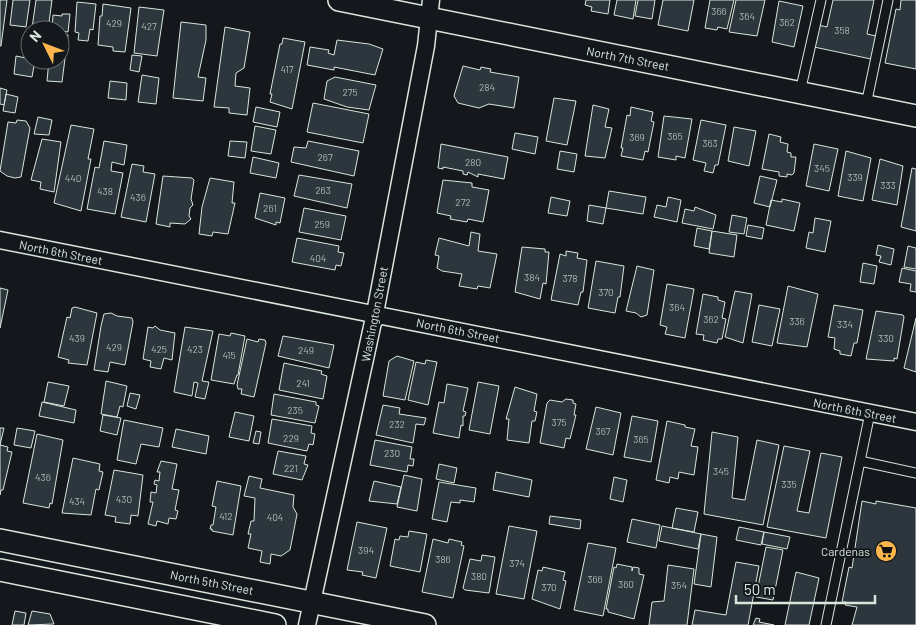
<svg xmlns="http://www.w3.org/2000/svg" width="916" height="625" font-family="Barlow,sans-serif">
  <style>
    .building { fill: #2c363c; stroke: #d8e6dc }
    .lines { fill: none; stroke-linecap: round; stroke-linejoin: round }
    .service-casing { stroke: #d8e6dc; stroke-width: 11 }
    .minor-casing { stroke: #d8e6dc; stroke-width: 19 }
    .tertiary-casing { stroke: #d8e6dc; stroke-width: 24 }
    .service { stroke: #14181c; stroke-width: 9 }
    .minor { stroke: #14181c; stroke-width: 16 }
    .tertiary { stroke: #14181c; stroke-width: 21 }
    .labels { text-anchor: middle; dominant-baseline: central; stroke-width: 4; stroke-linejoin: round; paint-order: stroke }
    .number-label { font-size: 10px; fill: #adbab4 }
    .street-label { font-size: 12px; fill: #d8e6dc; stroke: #14181c }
    .poi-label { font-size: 12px; fill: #d8e6dc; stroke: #14181c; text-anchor: end }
  </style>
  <rect width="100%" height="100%" fill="#14181c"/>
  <path class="building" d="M0 0H7L1 46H0Z
    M13 0H30L26 27 10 25Z
    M36 0H52L48 30 32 28Z
    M586 0H610L608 14 591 11 592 7 585 5Z
    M617 0H636L633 19 614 15Z
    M638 0H655L652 19 635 16Z
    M663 0H694L688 31 658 25Z
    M710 0H734L727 29 718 27 717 30 705 28Z
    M736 0H765L757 36 729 32Z
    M833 0H874L867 34 876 36 871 59 814 47 818 25 827 27Z
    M901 0H916V69L885 63 896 9 900 10Z
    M779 1 803 6 794 47 772 42Z
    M77 2 96 4 93 30 90 29 88 41 78 40 79 33 75 32Z
    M103 4 131 8 125 52 113 51V47L98 45 100 16H102Z
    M139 7 164 10 157 56 134 53Z
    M62 14H70L68 32 62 31V34L68 35 62 82 47 81 49 60H60V30H52L53 15 62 16Z
    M181 22 206 25V40L198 77 206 78 203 101 173 98Z
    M225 27 250 32 244 68 236 73 235 86 250 88 247 115 229 113V108L214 107Z
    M283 38 305 42 292 109 270 102 272 94H270L280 44H282Z
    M337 40 369 44 383 49 375 75 334 67V70L307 65 310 47 329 50 328 53 334 55Z
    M132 55 142 56 139 72 130 70Z
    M16 56 35 60 32 77 14 74Z
    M463 66 480 70 481 67 491 69 490 72 519 77 514 108 489 104 479 108 458 103 454 96Z
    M142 75 159 78 156 104 138 102Z
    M335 77 376 85 369 110 347 107 324 99 327 81Z
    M110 81 127 83 126 100 108 98Z
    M0 88 7 90 4 105 0 104Z
    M6 94 18 97 15 113 3 111Z
    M554 98 576 101 567 145 546 141Z
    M313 103 369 114 363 143 307 132Z
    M593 105 609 109 605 127 612 128 605 158 585 156Z
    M256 107 280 112 277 127 253 122Z
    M631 107 653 112 651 121 654 122 648 152 645 151 643 160 621 156 623 148H621L627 115 630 116Z
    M664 116 692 119 685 158 676 156V160L658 157Z
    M38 117 52 120 49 135 34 134Z
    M17 120 26 121 30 128 21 177 15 178 7 176 0 171 8 122 16 123Z
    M701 120 726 125 718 165H715L713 173 704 171 706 163 693 160Z
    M71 125 94 129 88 159H91L81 211 54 203Z
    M255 126 276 130 271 154 251 151Z
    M734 127 756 131 749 166 728 161Z
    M515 133 538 137 535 154 512 149Z
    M769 134 781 137 780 142 788 144 787 152 791 153V157H796L794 173 792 175 787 174V177L779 176V172L762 169Z
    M42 139 61 142 54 192 40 189 41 182 31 180Z
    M104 141 127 145 124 165 112 162 111 171 123 173 115 214 87 209 95 167 99 168Z
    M230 141 247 142 245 158 228 156Z
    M308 141 359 151 354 176 291 162 294 147 306 148Z
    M441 144 508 157 504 179 478 174V177L468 172 467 175 463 174V171L443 167V169L438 168Z
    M814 144 838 149 829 191 806 186Z
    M560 151 577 154 574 172 557 169Z
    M846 151 871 158 863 201 838 196Z
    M253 157 279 163 276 178 250 173Z
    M880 159 903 166 897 205 872 200Z
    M132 164 144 166 143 172 155 174 146 222 121 217Z
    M912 168 916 169V231L901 227Z
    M299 175 352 184 347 208 294 196Z
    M163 176 192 178 194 180 191 199 193 205 190 208 189 216 191 219 185 224 170 223V227L156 224Z
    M760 176 777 180 770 207 754 203Z
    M210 178 234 182 232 203H235L228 234 213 232 212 236 199 234 202 207Z
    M443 180 472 183V187L489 190 483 222 468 219 467 222 450 219 451 216 437 213Z
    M609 191 646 197 643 214 606 208Z
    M260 193 285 198 280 223 276 222V225L255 218Z
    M551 197 570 201 567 216 548 213Z
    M668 197 681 200 677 222 654 217 657 205 666 207Z
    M782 199 800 203 794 231 766 225 771 200 782 202Z
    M589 205 606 208 603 224 587 221Z
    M695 207 716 215 713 229 682 223 685 209 694 211Z
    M304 208 346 216 341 240 299 232Z
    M732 215 747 218 744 234 729 232Z
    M815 218 831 221 825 252 806 248 809 232 813 233Z
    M748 225 764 228 762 239 746 236Z
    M697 228 712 231 709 249 694 246Z
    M712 231 737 235 734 257 709 253Z
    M471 232 480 234 478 251 497 254 490 288 478 286 477 289 459 286 462 274 442 271 437 268 439 256 435 255 439 238 469 246Z
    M297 238 339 246 338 252 344 253 341 266 336 265 335 270 292 262Z
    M878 245 894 249 891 265 879 262 881 256 876 255Z
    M908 246 916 248V269L904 267Z
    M522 247 545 249V252H549L546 284 543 283 540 299 515 292Z
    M566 251 578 253 577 258 587 260 583 292H581L578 305 551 300 560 254 566 256Z
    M596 261 624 266 620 297H618L615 313 588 308Z
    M863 263 877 266 874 284 860 282Z
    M637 266 654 270 647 315 641 317 636 313 626 311Z
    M902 268 916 271V292L910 291 911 284 899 282Z
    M667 284 694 289 685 338 665 334 667 327 660 325Z
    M788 286 818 294 807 347 777 343Z
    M0 288 8 290 0 328Z
    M735 291 752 294 743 343 725 337Z
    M703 294 718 297V300L725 302 722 318 726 319 722 339H718L717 343 703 340 704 335 696 334Z
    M759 305 780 309 772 346 752 342Z
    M834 305 863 310 857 343H854L851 356 840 354V351L834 349 835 338 828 337Z
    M75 307 97 313 87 365 68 363 69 360 58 357 67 317 70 318 72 308Z
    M876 311 903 315 904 317 897 359 894 358V361L866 359Z
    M111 313 117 316 132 318 133 322 125 365 110 362 108 372 94 370 101 326 104 314Z
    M916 318V372L904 368Z
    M155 326 160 330 175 333 172 360 164 358 161 369 150 367 151 361 143 359 148 327 153 328Z
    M185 327 213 331 202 381 209 382 205 399 195 397 198 383 194 382 192 396 174 392Z
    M231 333 245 336 238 375H237L234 384 211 380 219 334 230 336Z
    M283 336 334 345 329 368 278 356Z
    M247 339 258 342 259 339 265 340 266 343 254 397 241 394 242 389H238L237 385Z
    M397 356 414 361 405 400 383 396 389 361Z
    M426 360 437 362 428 405 408 400 416 362 425 364Z
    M284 363 322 371 321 374 327 376 323 399 279 390Z
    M106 381 127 386 123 407 120 406 117 417 101 414Z
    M48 382 69 386 64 406 44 402Z
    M478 382 499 386 490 434 469 430Z
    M447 384 468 388 463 411 466 412 465 416H463V426L461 425 459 438 433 433 439 402 444 403Z
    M515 387 537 394 534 411 537 412 535 421H532L529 443 507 440 509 419H506Z
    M130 393 140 395 136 409 127 406Z
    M274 394 316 402V405L319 406 315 423 271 415Z
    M566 399 573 400V403L576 404 574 415H576L570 439 566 438 564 448 540 443 547 403 550 400 562 402Z
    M42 402 76 410 74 423 39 416Z
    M383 405 400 408 399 414 426 418 424 425 416 424 413 443 376 435Z
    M596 407 621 413 613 455 586 449Z
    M235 412 254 416 249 441 229 437Z
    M103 415 121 418 117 435 100 431Z
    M632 416 658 421 651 462 624 457Z
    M272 419 312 426 311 433 315 434 313 445 309 444 307 451 268 443Z
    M124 420 163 428 159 447 141 444 136 464 117 460Z
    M667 421 685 425V427L695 429 691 446 698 447 694 475 679 472 678 479 670 477 669 483 656 480Z
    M0 428H4L0 445 8 447 7 451 12 452 3 490H1L0 495Z
    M17 428 35 431 31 448 14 445Z
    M176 429 209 436 206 454 172 447Z
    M256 431 261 432 259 444 253 443Z
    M712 432 738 437 732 498 745 500 757 440 779 445 763 525 704 514Z
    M37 434 63 440 52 504 50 503 49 508 23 503Z
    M375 440 412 447 410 459H414L413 466 408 465 407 472 370 465Z
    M784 446 810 451 797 511 809 513 821 453 842 457 826 538 767 527Z
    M278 451 306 456 304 464 308 465 302 480 273 474Z
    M73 458 100 464 99 471 103 472 99 490 96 489 91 515 62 513Z
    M161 461 177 464 172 489 179 490 175 510 178 511 176 519 169 518 168 524 157 521 156 526 148 524 153 502H150L151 492 156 493 157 485 154 484 155 480 159 481 160 472H157Z
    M439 464 457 468 454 483 436 479Z
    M114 470 143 475 138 516 131 515 130 524 115 522 116 517 105 515Z
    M496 472 532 480 529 497 493 490Z
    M404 475 422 479 417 511 397 507Z
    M249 476 262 479 260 488 294 495 293 507 297 514 290 550 281 556 271 554 270 564 260 562 262 551 248 548 251 534H248L251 521H254L255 498 244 496Z
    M614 477 627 480 623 502 610 499Z
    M217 481 241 486 233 535 212 531V529H210L211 525H213L216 507 212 506Z
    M374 481 401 487 397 504 369 501Z
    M439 482 476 488 474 502 460 500V503L451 502 447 522 432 519Z
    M862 501 876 504V501L916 508V625H852L857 607 845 605 846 602H842L849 567 852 568Z
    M676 508 698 512 694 532 672 528Z
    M550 516 581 520 580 529 549 524Z
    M632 519 660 525 656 548 627 542Z
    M357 522 387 528 376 578 362 575 363 572 347 570Z
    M509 526 537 531 524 599 496 594Z
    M662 526 701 534 698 549 659 541Z
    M739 527 764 532 761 545 736 540Z
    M409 531 427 534 420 572 390 566 395 539 399 540 400 536 408 537Z
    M764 532 790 537 787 549 762 544Z
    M701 534 717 537 711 587 694 584Z
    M433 539 448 543 449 539 462 542 461 545 464 546 453 598 422 592Z
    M588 543 616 548 603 616 574 610Z
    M766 547 783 550 773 600 756 597Z
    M482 555 495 557 489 593 465 590 463 588 470 559 481 561Z
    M736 562 759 566 748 625H692L695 610 726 615Z
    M617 564 632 567V571L633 567 639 568V574L644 575 634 619 608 612V609H606L614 567 616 568Z
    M668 565 694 569 687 625H649L652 602 664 601Z
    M543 567 565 572 563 580 566 581 560 609 532 599 538 570 542 571Z
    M796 572 819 578 809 625H785Z
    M15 611 26 613 24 625H12Z
    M32 611 50 614 54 624 28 625Z
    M756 618 760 619 759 622 774 625H753Z"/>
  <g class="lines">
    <g class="service-casing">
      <path id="service" d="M800 92 821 0
        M866 105 888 0
        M860 461 916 473
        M826 625 870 413"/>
    </g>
    <g class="minor-casing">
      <path id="minor" d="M0 240 916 422
        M307 625 375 313 426 46 431 0"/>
    </g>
    <g class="tertiary-casing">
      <path id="tertiary" d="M339 0 916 116
        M0 540 425 625
        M0 570 275 625"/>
    </g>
    <use href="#service" class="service"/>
    <use href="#minor" class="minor"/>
    <use href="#tertiary" class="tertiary"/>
  </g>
  <defs>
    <g id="supermarket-disc" transform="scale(1.125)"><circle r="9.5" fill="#ffb74d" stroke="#14181c"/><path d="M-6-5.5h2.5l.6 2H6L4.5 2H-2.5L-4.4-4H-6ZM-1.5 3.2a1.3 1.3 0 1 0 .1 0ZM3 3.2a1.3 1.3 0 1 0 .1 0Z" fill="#111"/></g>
  </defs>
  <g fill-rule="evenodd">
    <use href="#supermarket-disc" x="886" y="551"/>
  </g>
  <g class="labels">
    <g class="number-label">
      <text x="719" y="11">366</text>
      <text x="747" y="16">364</text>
      <text x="787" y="22">362</text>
      <text x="114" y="23">429</text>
      <text x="149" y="26">427</text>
      <text x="842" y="30">358</text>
      <text x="287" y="69">417</text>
      <text x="487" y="87">284</text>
      <text x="350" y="92">275</text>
      <text x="675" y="136">365</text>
      <text x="637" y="137">369</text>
      <text x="710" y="143">363</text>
      <text x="325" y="157">267</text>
      <text x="473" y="162">280</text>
      <text x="822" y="168">345</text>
      <text x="855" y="177">339</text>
      <text x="73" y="178">440</text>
      <text x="888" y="185">333</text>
      <text x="323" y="190">263</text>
      <text x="105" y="191">438</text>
      <text x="138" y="197">436</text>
      <text x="463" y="202">272</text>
      <text x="270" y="208">261</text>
      <text x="322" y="224">259</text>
      <text x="318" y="258">404</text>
      <text x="532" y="277">384</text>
      <text x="570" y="278">378</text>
      <text x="606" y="292">370</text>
      <text x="677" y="307">364</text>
      <text x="711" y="319">362</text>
      <text x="797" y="321">336</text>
      <text x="845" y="324">334</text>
      <text x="77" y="338">439</text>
      <text x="886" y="338">330</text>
      <text x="114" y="347">429</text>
      <text x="159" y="349">425</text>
      <text x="195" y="349">423</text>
      <text x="306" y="350">249</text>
      <text x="229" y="355">415</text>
      <text x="303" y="383">241</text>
      <text x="295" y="410">235</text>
      <text x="559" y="422">375</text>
      <text x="397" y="424">232</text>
      <text x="603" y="431">367</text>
      <text x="291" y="438">229</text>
      <text x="641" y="439">365</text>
      <text x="392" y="453">230</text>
      <text x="291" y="468">221</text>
      <text x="721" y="471">345</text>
      <text x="43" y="477">436</text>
      <text x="789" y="484">335</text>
      <text x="124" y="499">430</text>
      <text x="77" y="501">434</text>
      <text x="226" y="516">412</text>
      <text x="275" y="517">404</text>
      <text x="366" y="550">394</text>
      <text x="443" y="559">386</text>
      <text x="517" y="563">374</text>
      <text x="479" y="576">380</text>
      <text x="595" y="579">366</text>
      <text x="626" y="584">360</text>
      <text x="679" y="585">354</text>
      <text x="549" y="587">370</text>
    </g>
    <g class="street-label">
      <text transform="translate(628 58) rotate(11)">North 7th Street</text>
      <text transform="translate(61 252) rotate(11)">North 6th Street</text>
      <text transform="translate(374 314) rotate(-79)">Washington Street</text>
      <text transform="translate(458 330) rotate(11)">North 6th Street</text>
      <text transform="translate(855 410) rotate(11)">North 6th Street</text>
      <text transform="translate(212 582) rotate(11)">North 5th Street</text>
    </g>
    <g class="poi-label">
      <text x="870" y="551">Cardenas</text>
    </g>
  </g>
  <g transform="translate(45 45) rotate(312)"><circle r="24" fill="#14181c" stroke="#626a69"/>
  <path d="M0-4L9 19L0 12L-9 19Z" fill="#ffb74d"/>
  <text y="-8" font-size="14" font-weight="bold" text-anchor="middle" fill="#d8e6dc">N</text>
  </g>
  <path d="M736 595v8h139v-8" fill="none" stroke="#d8e6dc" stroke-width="2.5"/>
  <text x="744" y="595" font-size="15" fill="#d8e6dc" stroke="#14181c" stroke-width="4" paint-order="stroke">50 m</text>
</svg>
